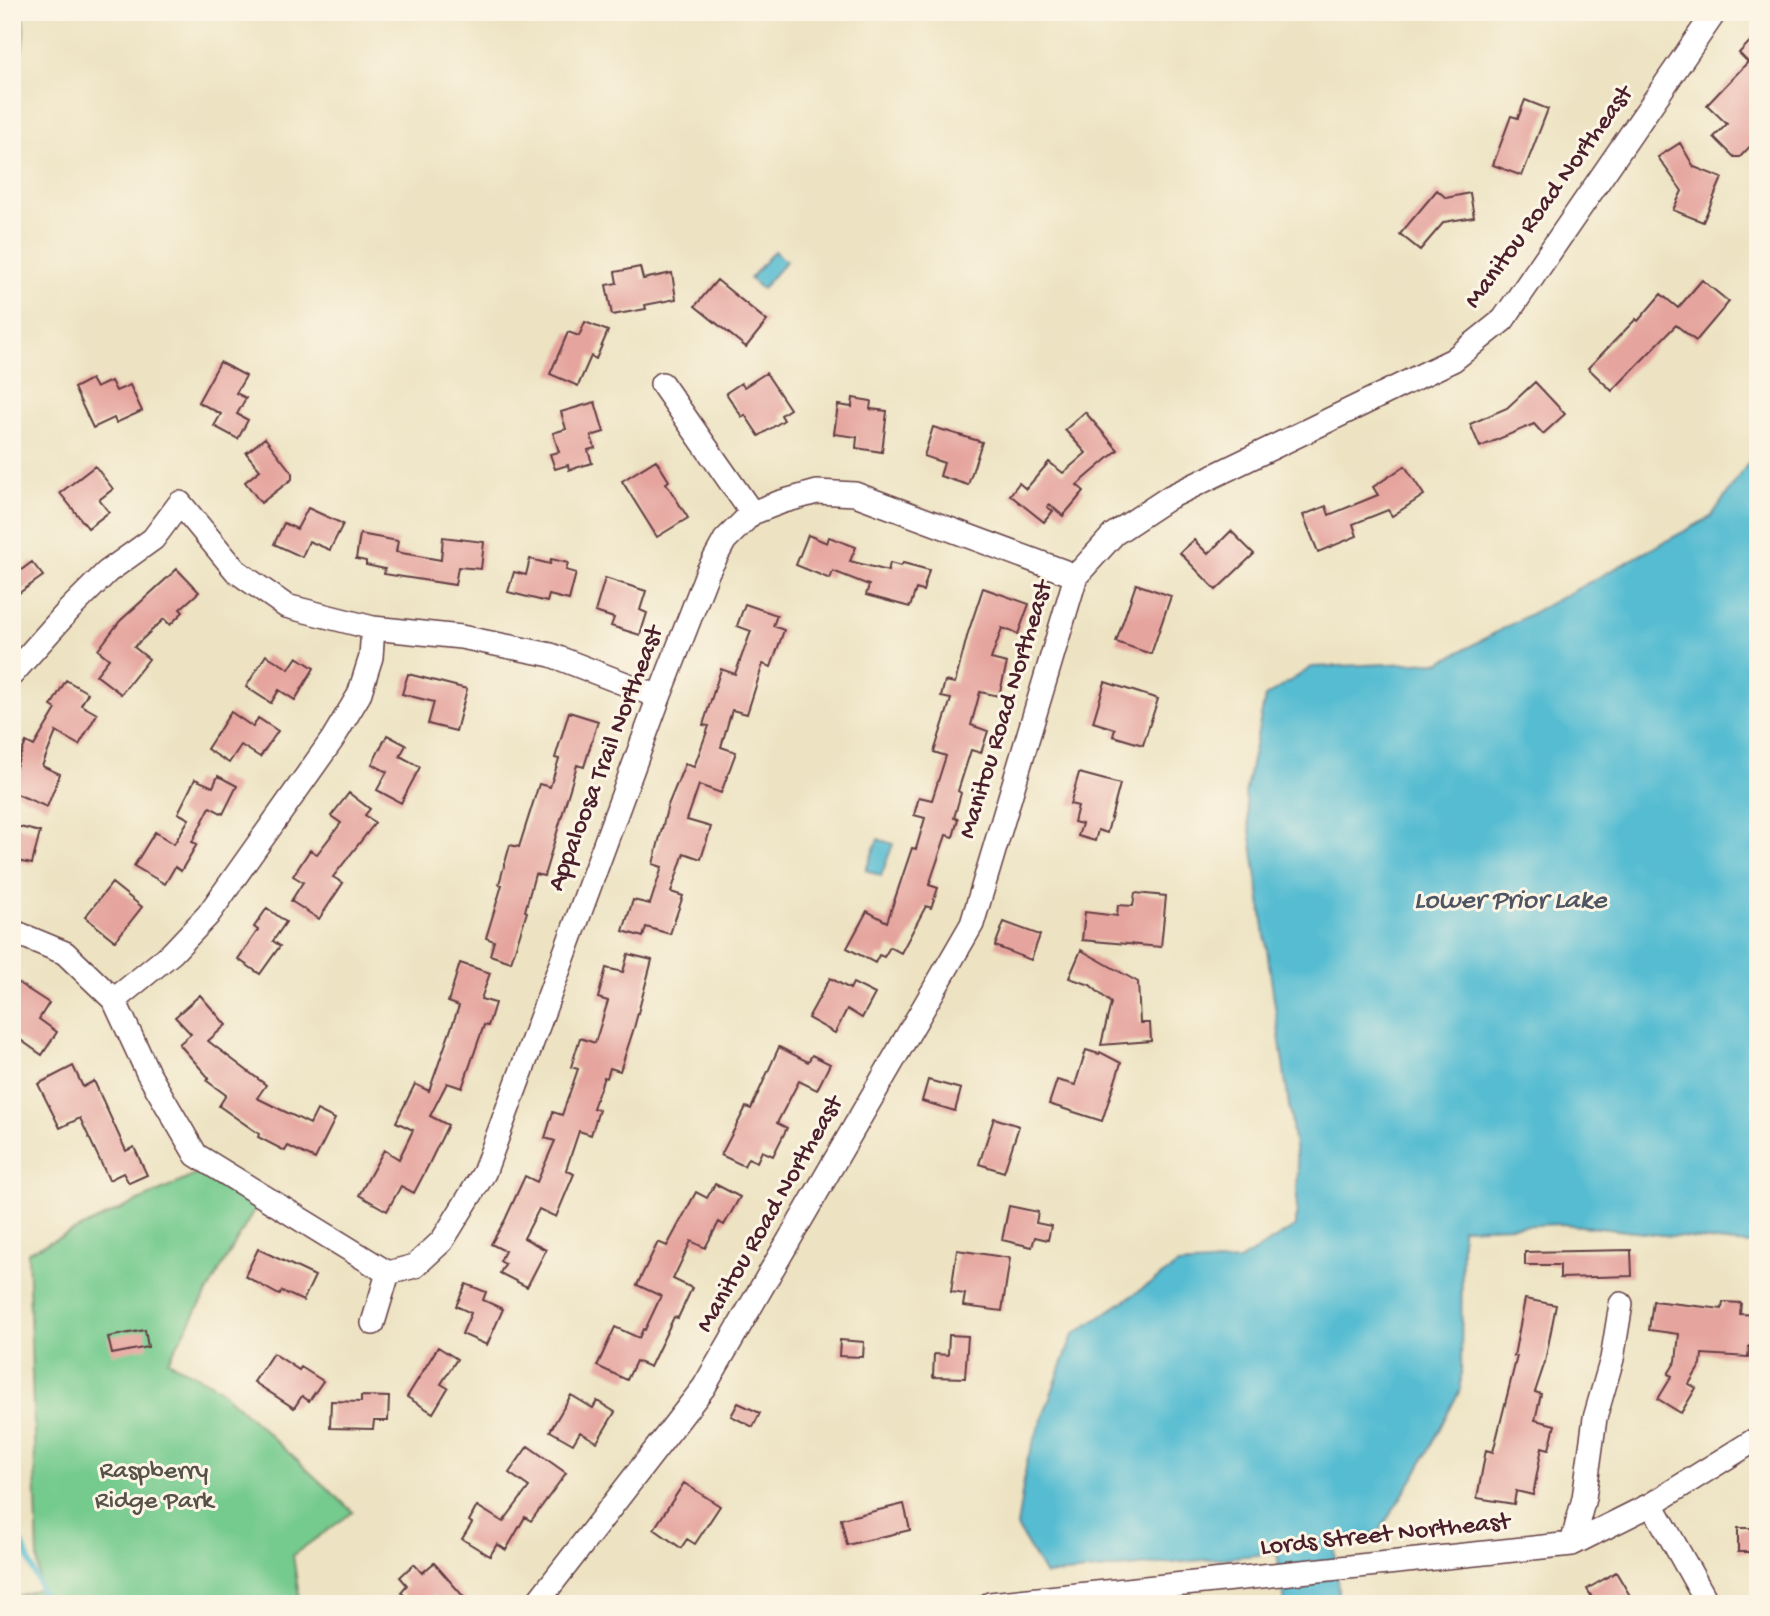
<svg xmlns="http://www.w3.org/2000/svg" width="1770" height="1616" font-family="'Gochi Hand',sans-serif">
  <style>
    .green { fill: #75ca8e; stroke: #60745c; stroke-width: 2 }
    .water { fill: #54bcd1; stroke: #4f6e7e; stroke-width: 2 }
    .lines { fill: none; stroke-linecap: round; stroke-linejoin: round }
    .stream { stroke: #54bcd1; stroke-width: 5 }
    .building { fill: #e5a49e }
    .minor-casing { stroke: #623c42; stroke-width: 26 }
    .minor { stroke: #fff; stroke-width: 23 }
    .labels { text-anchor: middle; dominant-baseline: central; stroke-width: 6; stroke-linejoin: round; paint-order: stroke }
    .street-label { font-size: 26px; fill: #4a1f2b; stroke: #fcf5e5 }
    .park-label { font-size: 26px; fill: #575249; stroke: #fcf5e5 }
    .water-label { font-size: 28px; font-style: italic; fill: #4e5665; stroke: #fcf5e5 }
  </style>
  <rect width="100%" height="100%" fill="#fcf5e5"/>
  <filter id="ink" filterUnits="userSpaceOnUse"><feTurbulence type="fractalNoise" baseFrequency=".0143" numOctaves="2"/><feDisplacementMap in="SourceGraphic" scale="14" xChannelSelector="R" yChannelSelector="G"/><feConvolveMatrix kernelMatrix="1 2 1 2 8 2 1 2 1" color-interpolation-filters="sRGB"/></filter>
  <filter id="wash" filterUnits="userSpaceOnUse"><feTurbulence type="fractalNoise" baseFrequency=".00686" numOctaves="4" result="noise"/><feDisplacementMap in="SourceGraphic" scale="28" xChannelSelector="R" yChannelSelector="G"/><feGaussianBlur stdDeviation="1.57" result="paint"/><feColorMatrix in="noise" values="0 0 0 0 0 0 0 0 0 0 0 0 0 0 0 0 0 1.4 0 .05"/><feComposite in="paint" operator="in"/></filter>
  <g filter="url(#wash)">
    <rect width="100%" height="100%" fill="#ede3c3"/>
    <path class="green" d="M12 12H22C28 37 18 67 12 91Z
      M204 1171 257 1205 168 1361 216 1386 353 1512 293 1555 300 1604H12V1598L39 1589 28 1252Z"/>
    <path class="water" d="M774 251 786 261 762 289 750 279Z
      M1758 449V1244L1736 1243 1562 1224 1462 1228 1461 1388 1416 1474 1379 1532 1334 1545 1339 1602 1437 1600 1446 1604H1283L1285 1603 1277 1553 1045 1575 1017 1527 1027 1460 1073 1335 1178 1265 1239 1261 1296 1226 1298 1169 1245 794 1265 697 1312 667 1441 662 1711 517Z
      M878 839 893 844 881 876 866 870Z"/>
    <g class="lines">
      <path class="stream" d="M12 1529 24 1547 46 1604"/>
    </g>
    <g id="blocks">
      <path class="building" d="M1758 33V138L1740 157H1734L1714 137 1727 124 1707 105 1748 62 1739 53Z
        M1525 100 1548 109 1522 176 1493 165 1511 116 1518 118Z
        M1680 143 1694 167 1722 178 1703 222 1673 210 1682 191 1658 157Z
        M1437 190 1446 198 1470 193 1474 217 1444 222 1420 250 1400 234Z
        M640 267 643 279 672 273 676 299 645 305 646 309 612 315 606 285 617 283 615 272Z
        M717 280 767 321 746 347 695 306Z
        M1702 280 1729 302 1696 341 1676 325 1612 391 1588 368 1636 319 1638 321 1661 294 1678 308Z
        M585 322 608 331 596 359 591 356 578 386 550 374 568 332 579 336Z
        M220 362 246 376 236 393 246 398 237 414 248 420 238 439 214 426 221 414 198 402Z
        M766 373 790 409 781 415 784 420 759 436 745 415 742 417 726 393 741 383 744 387Z
        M91 379 96 388 111 381 116 391 130 385 142 411 116 423 114 418 93 428 74 388Z
        M1535 382 1565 414 1543 434 1534 424 1480 447 1470 424 1507 408Z
        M853 398 871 401 870 409 887 411 882 452 856 448 857 437 834 434 838 405 852 407Z
        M595 402 604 432 591 436 595 448 588 450 592 463 569 470 568 465 555 469 550 454 559 452 553 433 566 429 561 412Z
        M1085 412 1118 450 1077 485 1084 491 1063 516 1049 504 1047 507 1053 511 1044 522 1010 495 1019 483 1026 489 1049 462 1063 473 1086 453 1065 430Z
        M933 427 982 442 968 485 940 476 944 463 924 456Z
        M265 438 292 473V479L261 503 245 482 260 470 246 453Z
        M656 460 669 481 666 483 688 518 657 537 622 481Z
        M95 466 113 489 99 500 109 512 88 528 60 493Z
        M1405 466 1424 495 1392 516 1388 510 1353 524 1357 536 1318 552 1303 515 1326 506 1329 515 1378 495 1373 487Z
        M308 508 343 524 330 550 309 541 302 557 274 544 284 523 297 529Z
        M1231 531 1254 554 1216 590 1180 553 1194 540 1208 554Z
        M360 534 398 541 396 552 441 560 443 537 484 542 481 569 458 567 455 585 384 574 385 569 366 565V561L356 559Z
        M808 535 827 543 829 537 856 547 850 561 888 571 890 563 901 566 903 563 929 570 923 591 916 589 910 607 866 595 869 585 833 571 830 579 796 565Z
        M530 559 550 564 551 559 568 563 566 570 576 573 569 600 549 595 547 602 508 592 514 572 526 575Z
        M32 562 43 576 12 598V577Z
        M177 569 199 592 180 609 183 612 170 625 164 619 134 647 149 659 121 694 96 675 109 659 98 650 120 621Z
        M605 578 646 591 640 610 647 613 640 635 611 626 614 618 595 612Z
        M1136 584 1171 596 1151 654 1116 642Z
        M983 588 1029 604 1018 634 1002 628 991 659 1007 663 999 696 980 692 971 725 988 731 981 753 971 750 958 791 961 793 954 818 958 819 953 837 946 835 929 885 938 888 931 908 926 906 901 953 890 947 884 957 879 955 875 963 847 948 867 911 887 922 912 848 916 849 925 818 914 815 919 797 932 800 946 756 934 752 951 699 941 697 945 681 955 683 968 633Z
        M745 604 777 615 773 626 784 630 771 667 763 664 747 714 732 710 721 747 736 752 721 793 699 785 687 820 711 827 701 859 684 853 671 892 683 896 670 934 646 927 643 937 623 931 633 900 650 904 662 867 653 864 668 805 685 764 694 767 709 726 703 725 721 669 735 674 751 631 737 626Z
        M266 655 289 669 297 657 314 668 295 700 279 690 271 703 246 687Z
        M408 674 467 689 456 731 428 724 434 702 402 694Z
        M66 680 88 693 81 705 97 714 79 745 56 732 42 766 60 774 47 807 12 792V776L26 742 34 746 56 709 51 706Z
        M1105 682 1158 699 1143 745 1113 736 1115 729 1093 722Z
        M231 712 253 727 258 718 278 731 260 757 241 745 229 763 207 749Z
        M569 712 598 721 584 767 577 765 544 876 535 874 525 911 527 912 511 962 490 955 494 941 486 938 502 885 499 884 510 845 519 847 539 784 550 787 559 759 555 758Z
        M387 735 406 745 400 756 420 767 401 803 377 790 387 772 372 764Z
        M1079 773 1120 784 1107 833 1098 830 1095 841 1078 836 1082 824 1074 822 1078 806 1070 804Z
        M218 776 237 786 223 814 210 807 192 842 197 844 181 871 175 867 165 884 134 866 155 832 174 844 189 819 178 813 195 779 213 787Z
        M349 793 370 809 365 815 375 823 333 877 343 883 319 919 291 901 303 882 293 876 310 850 317 854 341 823 331 816Z
        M12 825 40 832 32 864 12 860Z
        M112 883 142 907 115 941 85 917Z
        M1135 893 1166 896 1161 947 1082 940 1085 912 1117 916 1118 905 1133 906Z
        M267 908 286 922 273 941 280 946 260 974 238 959 258 930 254 927Z
        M1004 922 1040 935 1031 960 995 946Z
        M1081 950 1138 982 1140 1023H1150L1151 1041 1101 1045 1111 1003 1090 985 1069 978Z
        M628 954 652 960 634 1028 620 1071 610 1068 607 1078 604 1077 593 1108 599 1110 591 1135 579 1131 566 1170 574 1174 556 1217 539 1209 524 1238 546 1250 527 1287 500 1273 505 1264 500 1261 505 1251 491 1244 505 1220 525 1176 537 1182 555 1141 545 1138 553 1112 562 1115 578 1069 571 1067 580 1038 595 1043 608 1001 598 998 606 968 623 972Z
        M460 963 490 973 481 999 495 1003 488 1026 484 1025 462 1088 447 1083 430 1116 448 1125 427 1168 414 1193 401 1186 387 1211 359 1195 384 1150 399 1159 413 1130 396 1122 415 1084 429 1091 459 1006 448 1002Z
        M830 978 850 989 853 983 875 994 862 1018 847 1009 835 1033 808 1018Z
        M12 979 49 1003 39 1019 57 1032 42 1055 12 1034Z
        M200 995 226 1025 208 1041 266 1085 257 1098 310 1124 317 1110 335 1119 315 1159 288 1146 285 1151 258 1137 259 1134 219 1106 226 1095 207 1081 209 1078 179 1044 191 1034 175 1017Z
        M779 1047 808 1062 812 1055 830 1064 817 1090 799 1081 777 1123 787 1128 773 1156 762 1151 757 1162 748 1158 744 1166 721 1155 746 1107 751 1109Z
        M1086 1050 1099 1054 1100 1052 1121 1063 1102 1121 1049 1104 1057 1080 1075 1085Z
        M73 1066 83 1087 94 1081 126 1151 134 1147 147 1175 129 1183 123 1173 109 1180 80 1118 60 1128 38 1084Z
        M928 1080 961 1089 955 1111 922 1101Z
        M994 1118 1019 1126 1004 1172 979 1164Z
        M715 1184 740 1197 724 1225 719 1222 705 1248 691 1241 673 1279 692 1288 678 1318 674 1317 650 1367 636 1361 627 1380 597 1366 615 1327 639 1338 643 1329 645 1330 661 1296 637 1285 658 1242 667 1246 696 1192 707 1198Z
        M1009 1206 1038 1212 1036 1223 1051 1226 1048 1240 1035 1237 1032 1247 1002 1240Z
        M258 1249 315 1276 303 1301 282 1291 279 1295 245 1276Z
        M957 1250 1010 1258 1002 1311 963 1306 965 1294 951 1292Z
        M1631 1250 1632 1276 1560 1278V1265H1525V1252Z
        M466 1284 486 1292 483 1300 503 1309 487 1345 462 1334 471 1313 456 1306Z
        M1525 1299 1556 1305 1545 1362 1535 1392 1541 1394 1535 1420 1555 1425 1549 1449 1542 1447 1533 1495 1516 1491 1514 1504 1477 1498 1486 1450 1493 1452 1517 1356H1514Z
        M1653 1301 1722 1309 1723 1302 1741 1303 1740 1314 1758 1315V1347L1749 1346 1748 1357 1702 1354 1701 1364 1689 1384 1696 1388 1681 1413 1658 1399 1672 1376 1668 1374 1676 1361 1679 1334 1649 1330Z
        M145 1330 148 1347 112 1354 108 1337Z
        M949 1335 968 1336 965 1378 933 1377 934 1354 948 1355Z
        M840 1340 864 1342 863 1357 839 1356Z
        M438 1347 457 1359 441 1384 448 1388 433 1413 407 1397Z
        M273 1353 299 1370 301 1367 323 1381 309 1401 302 1396 294 1408 254 1382Z
        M571 1395 593 1408 597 1401 615 1412 597 1442 580 1432 573 1444 550 1431Z
        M361 1396 389 1397 388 1421H374L373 1429 330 1428 331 1401 361 1402Z
        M738 1403 760 1413 753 1427 731 1416Z
        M528 1446 566 1473 531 1521 525 1517 506 1550 497 1544 490 1556 462 1539 472 1523 469 1521 477 1506 503 1522 529 1487 509 1473Z
        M684 1483 720 1506 695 1544 687 1539 681 1548 654 1529Z
        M904 1504 910 1530 847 1545 841 1519Z
        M1738 1528H1758V1552H1738Z
        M434 1563 470 1604H442L434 1595 424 1604H412L401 1592 407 1585 400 1577 414 1564 422 1573Z
        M1616 1572 1635 1604H1596L1587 1589Z"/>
    </g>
  </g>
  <g filter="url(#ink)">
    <use href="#blocks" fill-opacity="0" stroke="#623c42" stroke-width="2"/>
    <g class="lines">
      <g class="minor-casing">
        <path id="minor" d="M662 384 752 513
          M12 674 69 610 107 572 153 539 180 503 236 571 286 606 373 628 461 637 551 655 659 697
          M12 931 65 953 114 1000 148 1073 196 1155 388 1273
          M114 1000 172 953 208 915 332 740 359 695 371 657 373 628
          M373 1323 388 1273 415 1266 442 1241 484 1173 659 697 708 571 725 540 752 513 781 502 817 492 855 494 1076 576
          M1652 1504 1708 1604
          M1572 1544 1584 1498 1595 1418 1612 1359 1621 1304
          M536 1604 704 1387 972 924 1076 576 1114 534 1170 497 1453 360 1503 320 1715 12
          M990 1604 1572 1544 1652 1504 1758 1438"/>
      </g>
      <use href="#minor" class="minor"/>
    </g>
  </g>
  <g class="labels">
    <g class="street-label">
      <text transform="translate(1550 198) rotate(-54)">Manitou Road Northeast</text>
      <text transform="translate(1007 710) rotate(-73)">Manitou Road Northeast</text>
      <text transform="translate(607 759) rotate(-69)">Appaloosa Trail Northeast</text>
      <text transform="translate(771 1215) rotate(-60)">Manitou Road Northeast</text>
      <text transform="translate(1385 1536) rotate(-6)">Lords Street Northeast</text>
    </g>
    <g class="park-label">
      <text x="154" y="1472">Raspberry<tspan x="154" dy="30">Ridge Park</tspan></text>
    </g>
    <g class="water-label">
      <text x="1510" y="901">Lower Prior Lake</text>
    </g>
  </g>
  <rect width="1770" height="1616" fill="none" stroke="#fcf5e5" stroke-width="42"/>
</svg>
